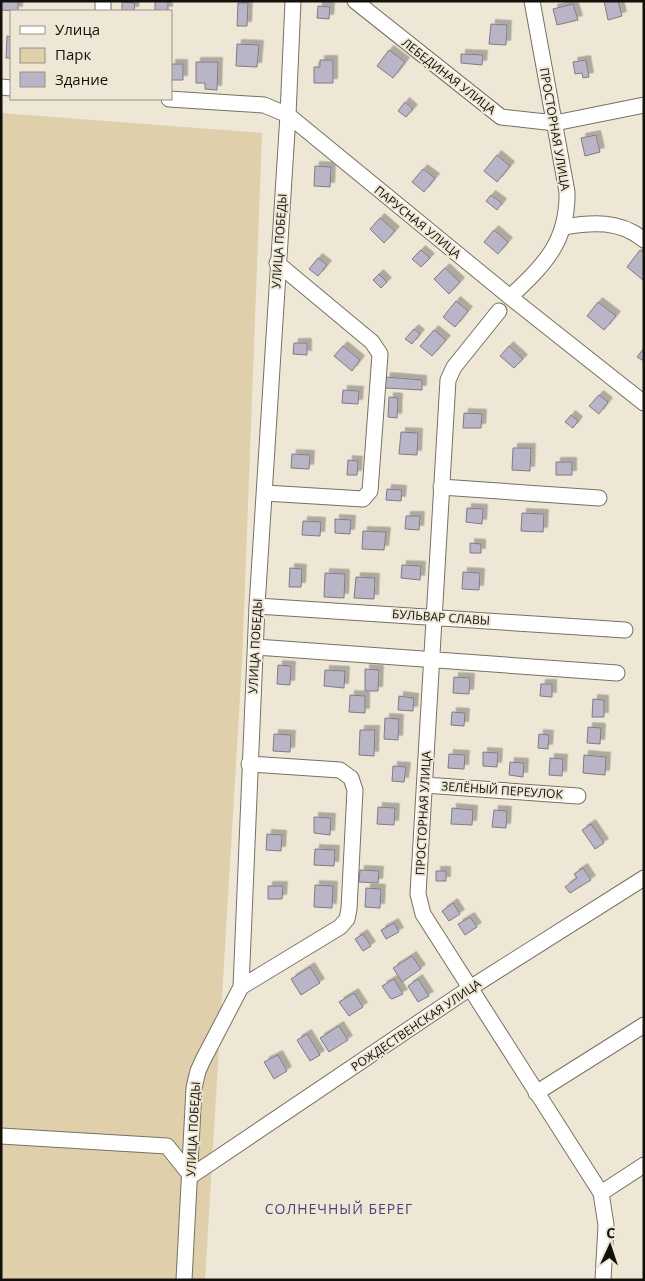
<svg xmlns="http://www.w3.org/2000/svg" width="645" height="1281" font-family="'Open Sans',sans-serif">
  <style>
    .green { fill: #dfcfaa }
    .building { fill: #b9b5c6; stroke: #7e7b8a; filter: url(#shadow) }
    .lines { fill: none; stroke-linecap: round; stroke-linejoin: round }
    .minor-casing { stroke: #777162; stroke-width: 17 }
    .minor { stroke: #fff; stroke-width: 15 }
    .labels { text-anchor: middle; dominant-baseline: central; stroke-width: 4; stroke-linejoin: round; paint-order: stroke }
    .street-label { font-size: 12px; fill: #12100a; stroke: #eee7d6 }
    .neighbourhood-label { font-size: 14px; letter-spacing: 1px; fill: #4a3e7b; stroke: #eee7d6 }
  </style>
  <defs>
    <filter id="shadow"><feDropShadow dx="4.5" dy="-4.5" stdDeviation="0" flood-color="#0004"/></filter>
  </defs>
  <rect width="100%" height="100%" fill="#eee7d6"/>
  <path class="green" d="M1 113 262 133 242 664 205 1280H1Z"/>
  <path class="building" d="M1 1H18V11L1 10Z
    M155 1H168V11L155 10Z
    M604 1H618L622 16 608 20Z
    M122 2 135 3 134 11H122Z
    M238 3H248L247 26H237Z
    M573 4 578 20 557 25 553 9Z
    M318 6 330 7 329 19 317 18Z
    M491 24 507 25 506 45 489 44Z
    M7 36 11 37V58H6Z
    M237 44 259 45 257 67 236 66Z
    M389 50 405 62 393 78 377 66Z
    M461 54 483 55 482 65 461 63Z
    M320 60H333V83H314V67H320Z
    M586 60 589 77 583 78 582 73 575 74 573 62Z
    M196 62H218L217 90 205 89V83H196Z
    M171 64H183V80H171Z
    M405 102 413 109 406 117 398 111Z
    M596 135 600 152 585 156 581 138Z
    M497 155 510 166 497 182 484 171Z
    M315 166 331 167 330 187 314 186Z
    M423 169 435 178 424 192 412 182Z
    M491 195 502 203 497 210 486 201Z
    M380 218 395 231 384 243 370 229Z
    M494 230 508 242 498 254 484 242Z
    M421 250 430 258 421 267 412 259Z
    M640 250 644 253V281L627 267Z
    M318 258 327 265 318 276 309 269Z
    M445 268 460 282 449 294 434 279Z
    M379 274 387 282 381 288 373 280Z
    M456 301 468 311 455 327 443 317Z
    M598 302 616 316 604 330 587 316Z
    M414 329 420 334 412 344 405 339Z
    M434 330 446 340 432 356 420 346Z
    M294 343H307V355L293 354Z
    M343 346 360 360 352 371 334 356Z
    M509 346 523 359 514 368 500 356Z
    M644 348V361L637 357Z
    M386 377 422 380V390L385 388Z
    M343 390 359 391 358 404 342 403Z
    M599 395 608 402 599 414 589 406Z
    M389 397 398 398 397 418 388 417Z
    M464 413 482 414 481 428H463Z
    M571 415 578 421 573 428 565 422Z
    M401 432 418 433 417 455 399 454Z
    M513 448H531L530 471 512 470Z
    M292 454 310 455 309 469 291 468Z
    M348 460 358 461 357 475H347Z
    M556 462H572V475H556Z
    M387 489 402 490 401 501 386 500Z
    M467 508 483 509 482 524 466 522Z
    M522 513 544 514 543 532 521 531Z
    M406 516H420L419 530 405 529Z
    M335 519 351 520 350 534 335 533Z
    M303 521 321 522 320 536 302 535Z
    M363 531 386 532 384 550 362 549Z
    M470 543 481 544V553H470Z
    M402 565 421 566 420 580 401 578Z
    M290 568 302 569 301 587H289Z
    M463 572 480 573 479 590 462 589Z
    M325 573 345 574 344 598 324 597Z
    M356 577 375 578 374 599 354 598Z
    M278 665 291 666 290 685 277 684Z
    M365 669 379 670 378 691H365Z
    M325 670 345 671 344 688 324 686Z
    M454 677 470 678 469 694 453 693Z
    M541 684H552V697L540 696Z
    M350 695 365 696V713L349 712Z
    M399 696 414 698 413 711 398 710Z
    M593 699 604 700V717H592Z
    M452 712 465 713 464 726 451 725Z
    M385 718 399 719 398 740 384 739Z
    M588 727 601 728 600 744 587 743Z
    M360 730H375L374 756 359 755Z
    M274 734 291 735 290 752 273 751Z
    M539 734 549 735 548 749 538 748Z
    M483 752 498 753 497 767 483 766Z
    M449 754 465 755 464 769 448 768Z
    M584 755 606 757 605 775 583 773Z
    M550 758 563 759 562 776 549 775Z
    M510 762 524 763 523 777 509 775Z
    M393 766 406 767 404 782 392 781Z
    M378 807 395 808 394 825 377 824Z
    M452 808 473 810 472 825 451 824Z
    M494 810 507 811 506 828 492 827Z
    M314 817 331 818 330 835 314 833Z
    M591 824 604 843 595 849 582 830Z
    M267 834 282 835 281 851 266 850Z
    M315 849 335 850 334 866 314 865Z
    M583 868 591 880 570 893 565 887 577 878 574 874Z
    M360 870 379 871 378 883 359 882Z
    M436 871H446V881H436Z
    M315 885 333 886 332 908 314 907Z
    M268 886H283L282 899H268Z
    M366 888 381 889 380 908 365 907Z
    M453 903 460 914 449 921 442 911Z
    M470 917 477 927 465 935 458 924Z
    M394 923 399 932 386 939 381 930Z
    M363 934 371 946 363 951 355 939Z
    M412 956 421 969 402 982 393 968Z
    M310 967 320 983 301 995 291 979Z
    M394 979 403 994 392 999 390 998 382 986Z
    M418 979 429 996 418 1002 408 986Z
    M354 993 363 1007 349 1016 339 1002Z
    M339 1026 348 1040 329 1052 320 1038Z
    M307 1034 320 1055 310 1061 297 1040Z
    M278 1055 287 1071 274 1079 264 1062Z"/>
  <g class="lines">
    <g class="minor-casing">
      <path id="minor" d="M355 1 501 117 555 123 644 105
        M103 11V1
        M1 87 11 88
        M169 99 264 105 288 115 510 297 644 403
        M564 227C592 222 620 220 644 240
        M510 297C544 265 568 242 567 192L532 1
        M499 311 454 367 448 380 418 894 423 914 601 1193 606 1225 603 1280
        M441 487 599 498
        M265 493 363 499 370 491 380 354 372 342 277 263
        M257 606 625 630
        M256 647 617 673
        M425 785 578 796
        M241 987 340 927 347 919 349 909 355 790 351 778 340 770 249 764
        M536 1093 644 1025
        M1 1136 167 1146 191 1176 470 988 644 878
        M601 1193 644 1165
        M184 1280 194 1088 198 1071 203 1060 241 987 257 606 288 115 293 1"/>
    </g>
    <use href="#minor" class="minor"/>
  </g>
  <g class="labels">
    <g class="street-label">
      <text transform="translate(449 76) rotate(38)">ЛЕБЕДИНАЯ УЛИЦА</text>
      <text transform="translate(555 129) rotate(80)">ПРОСТОРНАЯ УЛИЦА</text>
      <text transform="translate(418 222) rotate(39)">ПАРУСНАЯ УЛИЦА</text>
      <text transform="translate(279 241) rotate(-86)">УЛИЦА ПОБЕДЫ</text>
      <text transform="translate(441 617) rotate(4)">БУЛЬВАР СЛАВЫ</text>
      <text transform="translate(255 646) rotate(-87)">УЛИЦА ПОБЕДЫ</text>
      <text transform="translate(502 790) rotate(4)">ЗЕЛЁНЫЙ ПЕРЕУЛОК</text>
      <text transform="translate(423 813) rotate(-87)">ПРОСТОРНАЯ УЛИЦА</text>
      <text transform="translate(416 1025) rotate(-34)">РОЖДЕСТВЕНСКАЯ УЛИЦА</text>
      <text transform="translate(193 1129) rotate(-87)">УЛИЦА ПОБЕДЫ</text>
    </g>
    <g class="neighbourhood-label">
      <text x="339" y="1208">СОЛНЕЧНЫЙ БЕРЕГ</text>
    </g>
  </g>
  <rect width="645" height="1281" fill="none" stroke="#12100a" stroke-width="5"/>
  <rect x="10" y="10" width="162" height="90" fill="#eee7d6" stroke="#969184"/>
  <rect x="20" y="26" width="25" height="8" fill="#ffffff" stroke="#969184"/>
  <text x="55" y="35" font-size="15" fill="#12100a">Улица</text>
  <rect x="20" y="48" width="25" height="15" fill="#dfcfaa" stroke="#969184"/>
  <text x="55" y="60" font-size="15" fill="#12100a">Парк</text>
  <rect x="20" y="72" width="25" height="15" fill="#b9b5c6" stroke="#969184"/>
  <text x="55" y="85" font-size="15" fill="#12100a">Здание</text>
  <g transform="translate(610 1246) rotate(3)" stroke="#eee7d6" stroke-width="4" paint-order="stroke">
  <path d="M0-4L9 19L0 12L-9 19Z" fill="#12100a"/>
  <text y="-8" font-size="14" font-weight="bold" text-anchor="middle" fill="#12100a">С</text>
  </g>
</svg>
